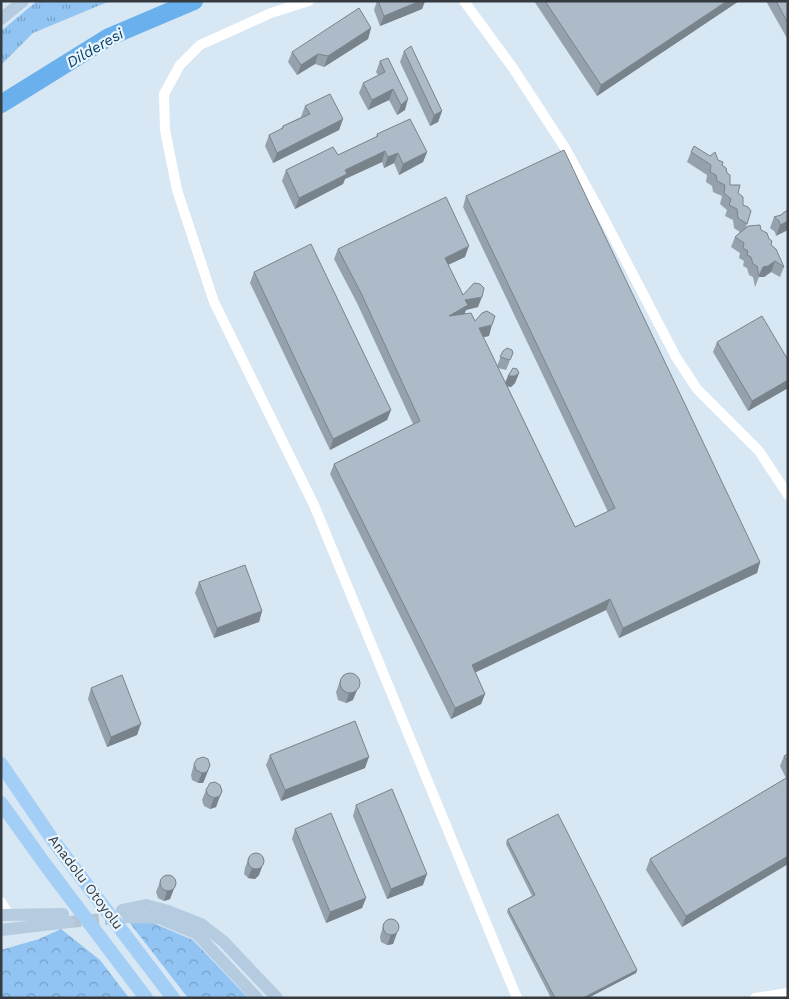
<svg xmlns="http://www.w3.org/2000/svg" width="789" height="999" font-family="'Work Sans',sans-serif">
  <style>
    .grass { fill: url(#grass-tufts) }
    .forest { fill: url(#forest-crowns) }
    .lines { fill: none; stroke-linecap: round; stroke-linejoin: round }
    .river { stroke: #69b0ed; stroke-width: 18 }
    .major-tunnel { stroke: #b8c5d0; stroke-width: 12; stroke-dasharray: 12 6; stroke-linecap: butt }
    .minor { stroke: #fff; stroke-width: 10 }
    .major { stroke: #b4cbe0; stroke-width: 12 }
    .highway { stroke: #a3cef6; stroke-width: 14 }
    .wall { fill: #95a1ac }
    .shaded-wall { fill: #79838c }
    .building { fill: #adbbc8; stroke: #79838c }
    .labels { text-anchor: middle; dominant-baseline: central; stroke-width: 4.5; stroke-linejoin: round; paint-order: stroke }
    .street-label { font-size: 14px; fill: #363b40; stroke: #e8f4fe }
    .water-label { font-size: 15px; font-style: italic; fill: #063f66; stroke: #e8f4fe }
  </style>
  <defs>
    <pattern id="grass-tufts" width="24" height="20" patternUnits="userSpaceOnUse" patternTransform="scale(1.25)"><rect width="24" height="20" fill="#91c4f2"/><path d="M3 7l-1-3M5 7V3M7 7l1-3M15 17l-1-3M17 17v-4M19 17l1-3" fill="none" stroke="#77a0c5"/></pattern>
    <pattern id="forest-crowns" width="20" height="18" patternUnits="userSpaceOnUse" patternTransform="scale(1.25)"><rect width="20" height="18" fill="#91c4f2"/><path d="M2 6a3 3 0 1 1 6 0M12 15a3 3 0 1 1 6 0" fill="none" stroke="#77a0c5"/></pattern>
  </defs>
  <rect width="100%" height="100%" fill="#d8e7f4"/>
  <path class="grass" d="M37 1H110L33 33 1 65V31Z"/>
  <path class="forest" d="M129 922 153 923 193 940 248 998H188Z
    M61 929 100 960 129 998H1V950L39 939Z"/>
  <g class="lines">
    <path class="river" d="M1 104 109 37 194 1"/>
    <path class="major-tunnel" d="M69 922 128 917"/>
    <path class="minor" d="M309 1 271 13 200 45 180 65 164 94 165 130 177 190 214 302 314 505 517 998
      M464 1 513 68 565 148 604 219 676 357 697 389 759 451 788 495
      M1 902 9 915
      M755 998 788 993"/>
    <path class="major" d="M1 19 23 1
      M122 910 146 905 168 911 201 924 223 941 277 998
      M1 915 63 914
      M128 917 159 918 197 934 257 998
      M1 930 69 922"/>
    <path class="highway" d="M1 764 52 839 173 998
      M1 803 47 867 146 998"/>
  </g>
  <path class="wall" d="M377 1H425L422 9 380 26 374 10Z
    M534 1H739L597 96Z
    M766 1H788V40Z
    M371 28 368 39 324 67 315 64 297 75 288 62 292 52Z
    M404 51 442 111 438 122 430 126 400 62Z
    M380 61 405 110 397 115 389 100 368 110 359 93 363 83 378 75 376 72Z
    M305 106 343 119 339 130 273 163 265 146 269 135 281 129 283 126 301 117Z
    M377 134 427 152 423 162 399 175 394 163 384 168 382 162 345 179 343 184 295 209 282 181 286 170 338 155 376 137Z
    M691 152 718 160 722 165 730 185 738 193 743 205 751 211 746 227 761 230 784 267 780 277 771 272 764 277H759L755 287 753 277 749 275 747 268 743 266 744 261 739 258 740 253 731 247 735 237 740 232 734 228 733 220 725 216 727 210 720 204 722 196 713 192 712 186 706 182 707 175 687 162Z
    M466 196 760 562 757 573 619 638 606 610 475 672 485 694 481 704 451 719 330 474 334 464 413 424 357 303 334 259 338 249 465 257 448 265 463 295 478 307 466 310 464 314 475 321 489 336 483 337 497 366 503 351 512 350 509 363 506 370 498 368 505 383 508 376 519 373 515 383 511 387 507 386 575 527 608 512 463 207Z
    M788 210 776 236 775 232 770 228 774 217 781 215Z
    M254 272 391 410 387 420 330 450 250 283Z
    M717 342 788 360V388L748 411 713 352Z
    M199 582 262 611 259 622 214 638 195 593Z
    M344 674 353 700 346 703 338 700 336 692 340 681Z
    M91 688 137 735 107 747 88 699Z
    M788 754V864L682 927 646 870 650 859 786 778 780 766 784 756Z
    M270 755 365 768 281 801 266 765Z
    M194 764 210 765 206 776 203 783H198L192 780 191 775Z
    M206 790 218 801 216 807 210 809 204 806 202 800Z
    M356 805 423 885 387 899 353 816Z
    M295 829 366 898 362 908 326 923 292 839Z
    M507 840 637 970 636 973 588 998H551L507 912 508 909 532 896 506 844Z
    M249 857 263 864 259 875 255 879 248 878 244 874 245 868Z
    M160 882 176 883 170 899 164 901 158 898 156 892Z
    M383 926 399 927 393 944 387 945 381 942 380 937Z"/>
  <path class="shaded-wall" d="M420 1H425L422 9 380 26 384 16Z
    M727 1H739L597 96 601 85Z
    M371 28 368 39 324 67 328 56Z
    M318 54 315 64 297 75 301 65Z
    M393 89 389 100 368 110 372 100Z
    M408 99 405 110 397 115 401 105Z
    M442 111 438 122 430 126 434 115Z
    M343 119 339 130 273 163 277 153Z
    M385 151 382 162 345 179 343 184 295 209 299 198 345 170Z
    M427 152 423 162 399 175 403 164Z
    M398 153 394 163 384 168 388 157Z
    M788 221V230L776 236 780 225Z
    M469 246 465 257 441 268 445 258Z
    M775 261 771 272 764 277H759L755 287 763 267Z
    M482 297 478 307 466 310 464 316H449L465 300Z
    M492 325 489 336 475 339 479 328Z
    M519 373 515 383 511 387 504 386 508 376Z
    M788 380V388L748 411 752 401Z
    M391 410 387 420 330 450 333 439Z
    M760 562 757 573 619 638 623 628Z
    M610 599 606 610 468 676 472 665Z
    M262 611 259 622 214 638 217 628Z
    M360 683 353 700 346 703 349 693Z
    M485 694 481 704 451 719 455 708Z
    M141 724 137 735 107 747 111 737Z
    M369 757 365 768 281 801 285 790Z
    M210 765 206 776 203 783H198L202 773Z
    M222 791 216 807 210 809 214 798Z
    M788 856V864L682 927 686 916Z
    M263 864 259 875 255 879 248 878 252 868Z
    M427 874 423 885 387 899 391 889Z
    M176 883 170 899 164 901 167 891Z
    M366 898 362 908 326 923 330 912Z
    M399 927 393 944 387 945 391 935Z
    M637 970 636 973 588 998H583Z"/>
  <path class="building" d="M378 1H420L384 16Z
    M545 1H727L601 85Z
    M776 1H788V23Z
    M359 8 371 28 328 56 318 54 301 65 292 52Z
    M411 46 442 111 434 115 404 51Z
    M388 58 408 99 401 105 393 89 372 100 363 83 385 72 380 61Z
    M330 94 343 119 277 153 269 135 283 128V126L310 114 305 106Z
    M410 119 427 152 403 164 398 153 388 157 385 151 345 170 347 174 299 198 286 170 333 147 338 155 378 136 377 134Z
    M694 146 710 156 715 152 718 160 723 162 722 165 726 168 727 173 730 175V185H740L738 193 743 197V205L748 207 751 211 747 224 738 218 737 209 729 205 731 199 724 193 725 185 717 181 716 175 710 172 711 165 691 152Z
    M564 150 760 562 623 628 610 599 472 665 485 694 455 708 334 464 420 421 361 293 338 249 446 197 469 246 445 258 463 295 474 283 480 284 484 288 482 297 465 300 468 305 449 316 471 313 475 321 482 313 487 311 495 316 492 325 479 328 575 527 615 508 466 196Z
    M788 210V221L780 225 779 221 774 217 781 215 783 213Z
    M760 225 761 230 767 233 769 239 772 241 771 245 776 249 784 267 775 261 768 266 763 267 759 276 757 266 753 264 751 257 747 255 748 251 743 248 744 243 735 237 748 226Z
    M311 244 391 410 333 439 254 272Z
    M762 316 788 360V380L752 401 717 342Z
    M507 348 512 350 513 353 510 360 500 357 503 351Z
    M513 368 517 369 519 373 515 376H508Z
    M245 565 262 611 217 628 199 582Z
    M340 683a10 10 0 1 1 20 0a10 10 0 1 1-20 0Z
    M122 675 141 724 111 737 91 688Z
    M355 721 369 757 285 790 270 755Z
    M788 754V763L784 756Z
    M203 757 208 759 210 765 207 772 202 773 196 770 194 764 197 759Z
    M788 777V856L686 916 650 859Z
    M215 782 220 785 222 791 220 796 214 798 208 795 206 790 210 783Z
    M392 789 427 874 391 889 356 805Z
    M331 813 366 898 330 912 295 829Z
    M558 814 637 970 583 998H555L508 909 535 895 507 840Z
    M248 861a8 8 0 1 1 16 0a8 8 0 1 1-16 0Z
    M160 883a8 8 0 1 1 16 0a8 8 0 1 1-16 0Z
    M383 927a8 8 0 1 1 16 0a8 8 0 1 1-16 0Z"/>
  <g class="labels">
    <g class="street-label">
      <text transform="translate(86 882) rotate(53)">Anadolu Otoyolu</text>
    </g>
    <g class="water-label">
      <text transform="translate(95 48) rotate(-30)">Dilderesi</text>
    </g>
  </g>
  <rect width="789" height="999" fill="none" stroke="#363b40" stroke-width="5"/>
</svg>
